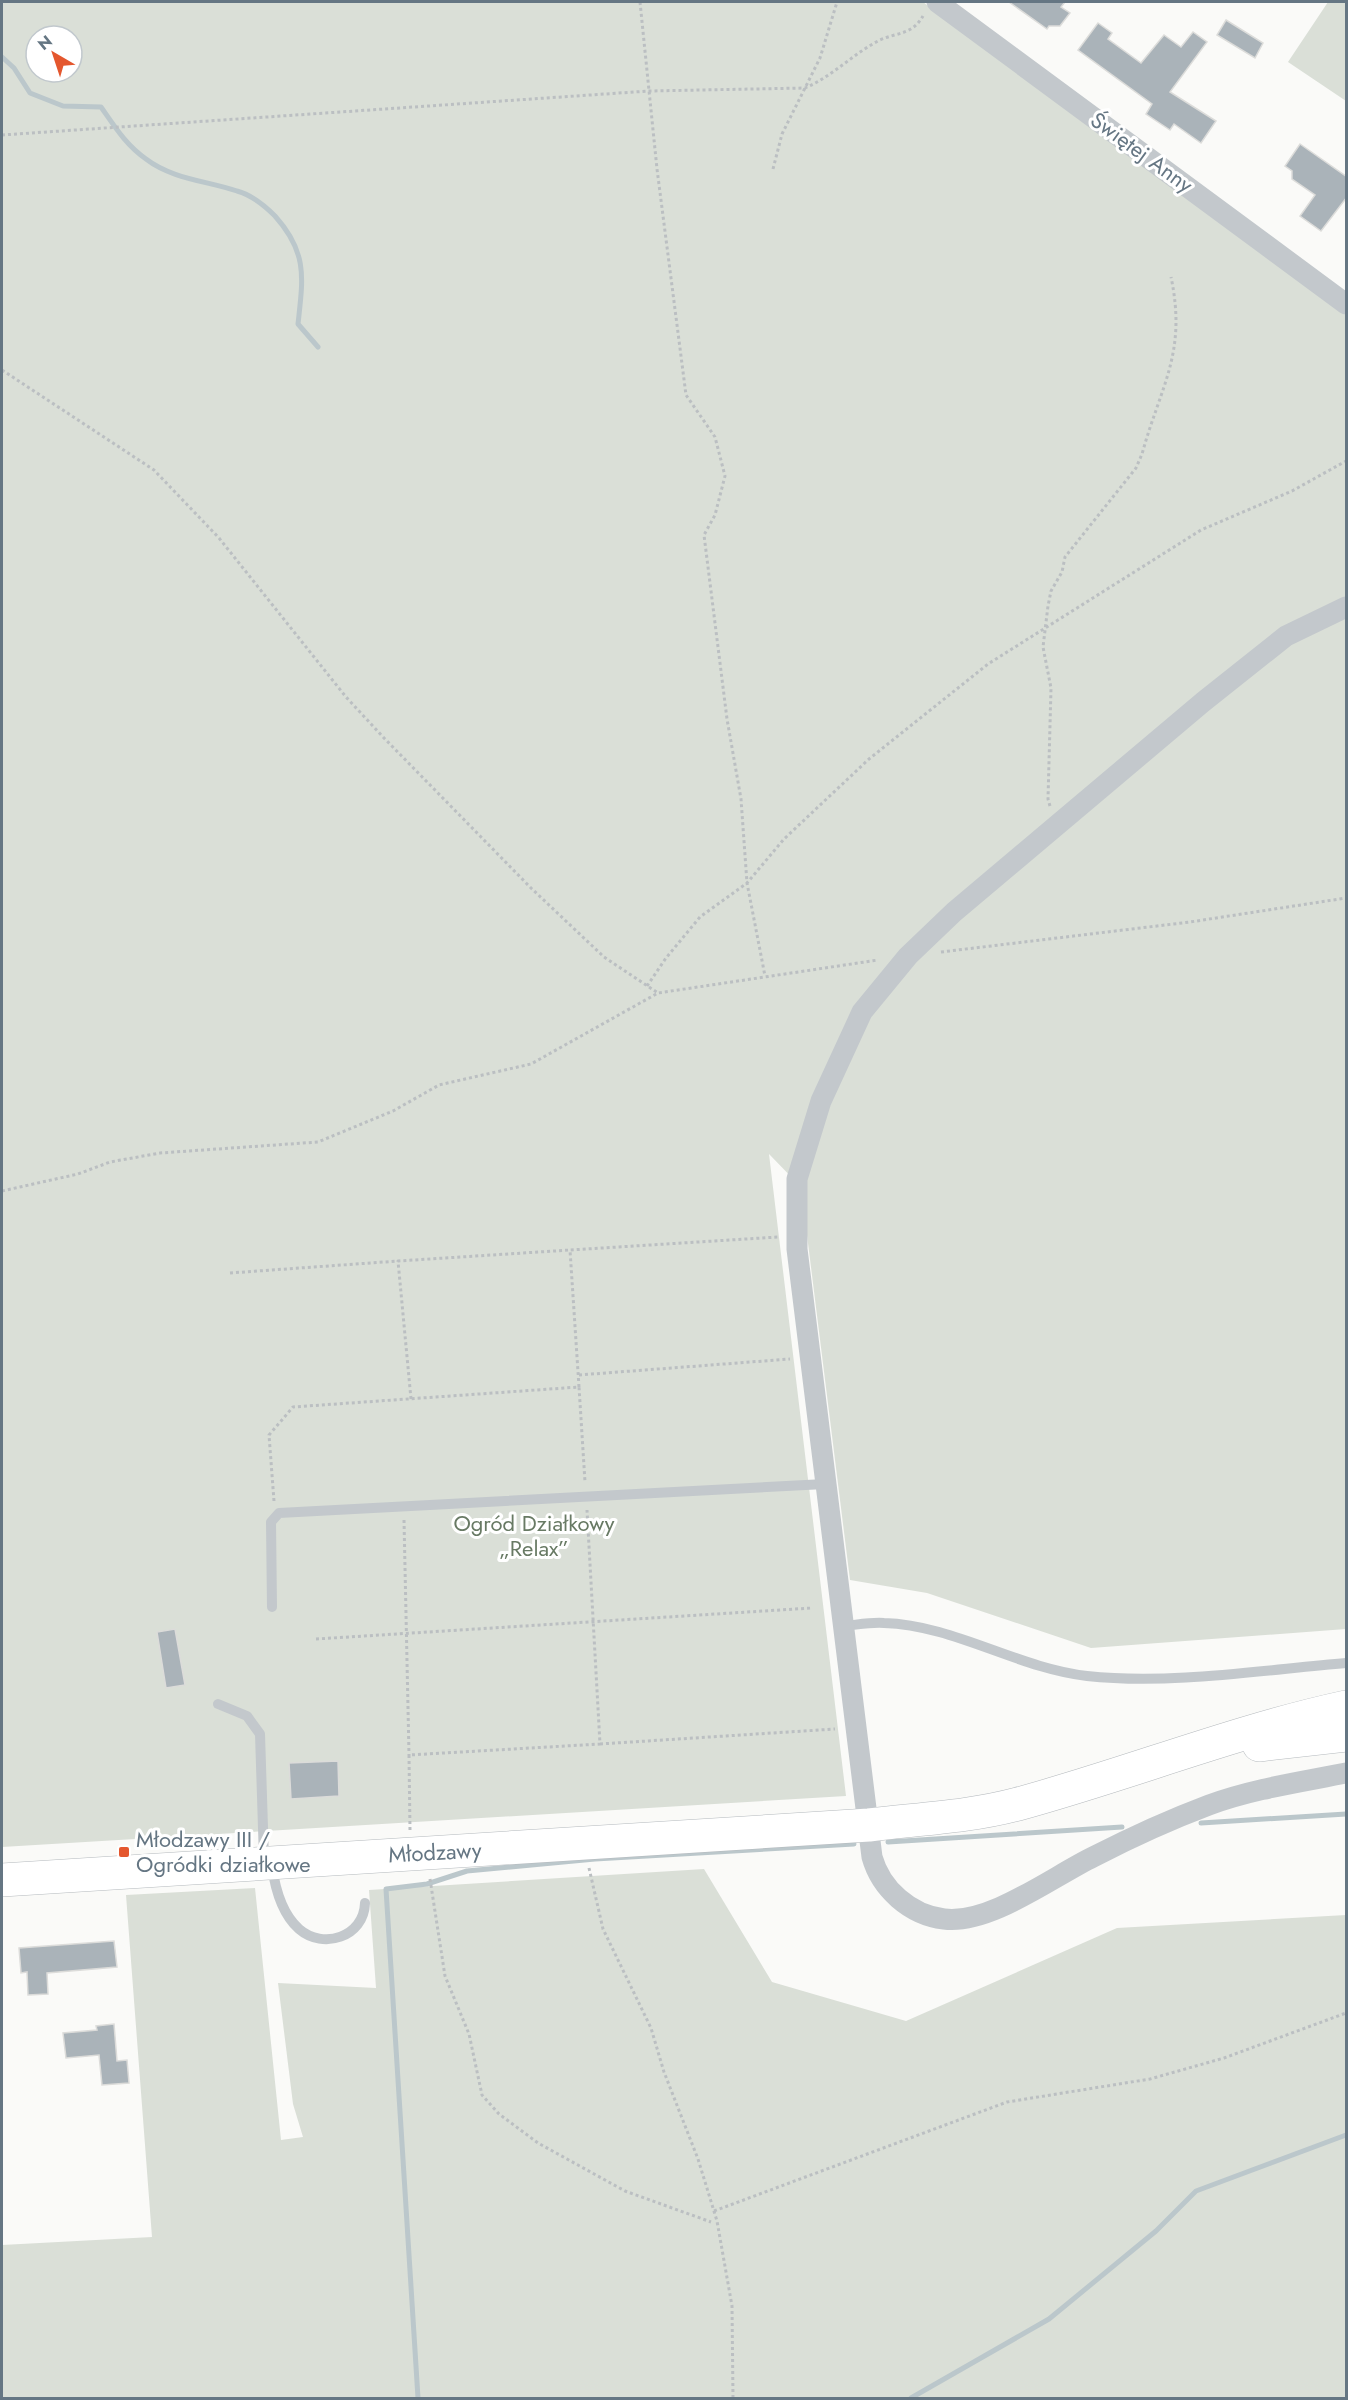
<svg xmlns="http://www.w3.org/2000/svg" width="1348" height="2400" font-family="Jost,sans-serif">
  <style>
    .green { fill: #dadfd7; fill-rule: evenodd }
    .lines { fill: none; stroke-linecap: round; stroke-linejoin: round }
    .stream { stroke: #bbc7cb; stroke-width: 5 }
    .building { fill: #aab3b9; stroke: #dcdcda; stroke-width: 1.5 }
    .primary-casing { stroke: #b5babe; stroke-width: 34 }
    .path { stroke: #bbbfc2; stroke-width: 3; stroke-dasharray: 3 3; stroke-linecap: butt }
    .service { stroke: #c3c8cc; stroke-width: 10 }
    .minor { stroke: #c3c8cc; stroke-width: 21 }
    .primary { stroke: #fff; stroke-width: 33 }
    .poi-dot { fill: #e4572e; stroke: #fff; stroke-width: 2 }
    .labels { text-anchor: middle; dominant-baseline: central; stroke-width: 6; stroke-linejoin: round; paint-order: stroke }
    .street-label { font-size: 22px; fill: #657683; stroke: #fff }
    .park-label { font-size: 22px; fill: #687a64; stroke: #fff }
    .poi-label { font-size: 22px; fill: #657683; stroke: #fff; text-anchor: start }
  </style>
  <rect width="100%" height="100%" fill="#fafaf8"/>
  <path class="green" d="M2 2H923L1346 315V1629L1091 1648 927 1593 850 1580 801 1187 769 1154 846 1796 2 1847ZM36 36H72V72H36Z
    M1328 2H1346V101L1288 62Z
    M704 1869 772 1982 906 2021 1117 1928 1346 1915V2398H2V2245L152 2237 126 1895 255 1888 281 2140 303 2137 293 2104 278 1983 376 1988 369 1890Z"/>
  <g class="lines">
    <path class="stream" d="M2 57 14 68 30 93 63 106 101 107C115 127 126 145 146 159 172 179 207 181 237 191 252 195 264 205 275 216 308 253 303 278 298 324L318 347
      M1201 1823 1346 1814
      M888 1842 1122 1827
      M418 2398 386 1889 427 1884 467 1871 595 1859 854 1844
      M911 2398 1049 2319 1156 2231 1196 2191 1346 2135"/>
  </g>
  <path class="building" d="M1009 2H1065L1061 7 1070 13 1060 26H1049L1047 29Z
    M1226 20 1263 43 1255 58 1217 35Z
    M1098 23 1112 33 1108 39 1141 63 1164 35 1181 47 1193 32 1207 42 1170 92 1216 121 1201 143 1174 124 1170 130 1146 114 1152 104 1078 50Z
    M1300 144 1347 177V197L1321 231 1300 216 1315 195 1292 179V171L1285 166Z
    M175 1629 185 1685 166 1688 157 1632Z
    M338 1761 339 1796 291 1799 289 1763Z
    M114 1941 117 1967 47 1973 48 1994 28 1995 27 1972 21 1973 19 1948Z
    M114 2024 117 2061 127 2060 129 2083 102 2085 99 2055 66 2058 63 2033 97 2030 96 2026Z"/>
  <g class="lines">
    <g class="primary-casing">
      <path id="primary" d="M1259 1745 1346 1735
        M2 1880 869 1825C918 1819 970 1817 1018 1804 1128 1774 1235 1731 1346 1707"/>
    </g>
    <path class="path" d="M640 2 657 169 686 395 715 437 725 476 715 515 704 535 727 719 741 799 747 883 765 976
      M2 135 649 91 805 88C833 76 854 53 880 40 898 32 912 35 923 16
      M773 169 782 134 820 58 837 2
      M2 370 154 470 219 538 346 697 384 738 531 888 604 957 658 993
      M1050 806 1048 799 1051 688 1043 647 1048 606 1051 591 1062 572 1065 557 1136 468 1142 454C1161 385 1187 353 1171 277
      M941 952 1190 922 1346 898
      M647 986 666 958 700 917 747 883 784 839 869 759 988 664 1201 530 1292 491 1346 461
      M2 1191 78 1174 110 1162 160 1153 318 1142 393 1111 439 1085 531 1064 658 993 878 960
      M230 1273 398 1261
      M579 1375 790 1359
      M579 1387 570 1250 778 1237
      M411 1399 398 1261 570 1250
      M274 1501 269 1435 293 1407 579 1387 585 1482
      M404 1520 409 1755
      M316 1639 812 1608
      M600 1744 835 1729
      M410 1830 409 1755 600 1744 587 1510
      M589 1868 603 1929 651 2028 664 2072 698 2159 717 2221 732 2306 733 2398
      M430 1879 445 1976 469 2034 482 2095 499 2114 538 2143 625 2191 711 2222
      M714 2211 1007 2102 1150 2079 1224 2058 1346 2013"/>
    <path class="service" d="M272 1607 271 1522 279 1513 825 1484
      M843 1626C856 1625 870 1622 884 1623 954 1625 1017 1668 1087 1676 1170 1685 1263 1670 1346 1663
      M218 1704 247 1716 260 1734 264 1859
      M272 1866C275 1888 281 1913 299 1929 323 1950 364 1937 365 1903"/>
    <path class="minor" d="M937 2 1346 304
      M1346 607 1286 636 1203 702 954 912 908 956 862 1012 821 1101 797 1179V1249L872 1857C881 1889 910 1915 944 1919 989 1925 1052 1877 1093 1857 1130 1838 1169 1820 1209 1805 1252 1789 1301 1782 1346 1773"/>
    <use href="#primary" class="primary"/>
  </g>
  <rect class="poi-dot" x="118" y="1846" width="12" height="12" rx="3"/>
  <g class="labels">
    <g class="street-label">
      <text transform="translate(1142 152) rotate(36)">Świętej Anny</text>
      <text transform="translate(435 1852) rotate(-3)">Młodzawy</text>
    </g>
    <g class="park-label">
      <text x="534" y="1523">Ogród Działkowy<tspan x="534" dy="25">„Relax”</tspan></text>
    </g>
    <g class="poi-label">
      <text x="136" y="1839">Młodzawy III /<tspan x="136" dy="25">Ogródki działkowe</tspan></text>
    </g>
  </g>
  <rect width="1348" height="2400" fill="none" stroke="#657683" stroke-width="6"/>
  <g transform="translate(54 54) rotate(321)"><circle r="28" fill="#ffffff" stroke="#c1c8cd" stroke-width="1.5"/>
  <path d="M0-4.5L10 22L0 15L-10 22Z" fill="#e4572e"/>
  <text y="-9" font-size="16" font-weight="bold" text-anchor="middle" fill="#657683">N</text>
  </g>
</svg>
